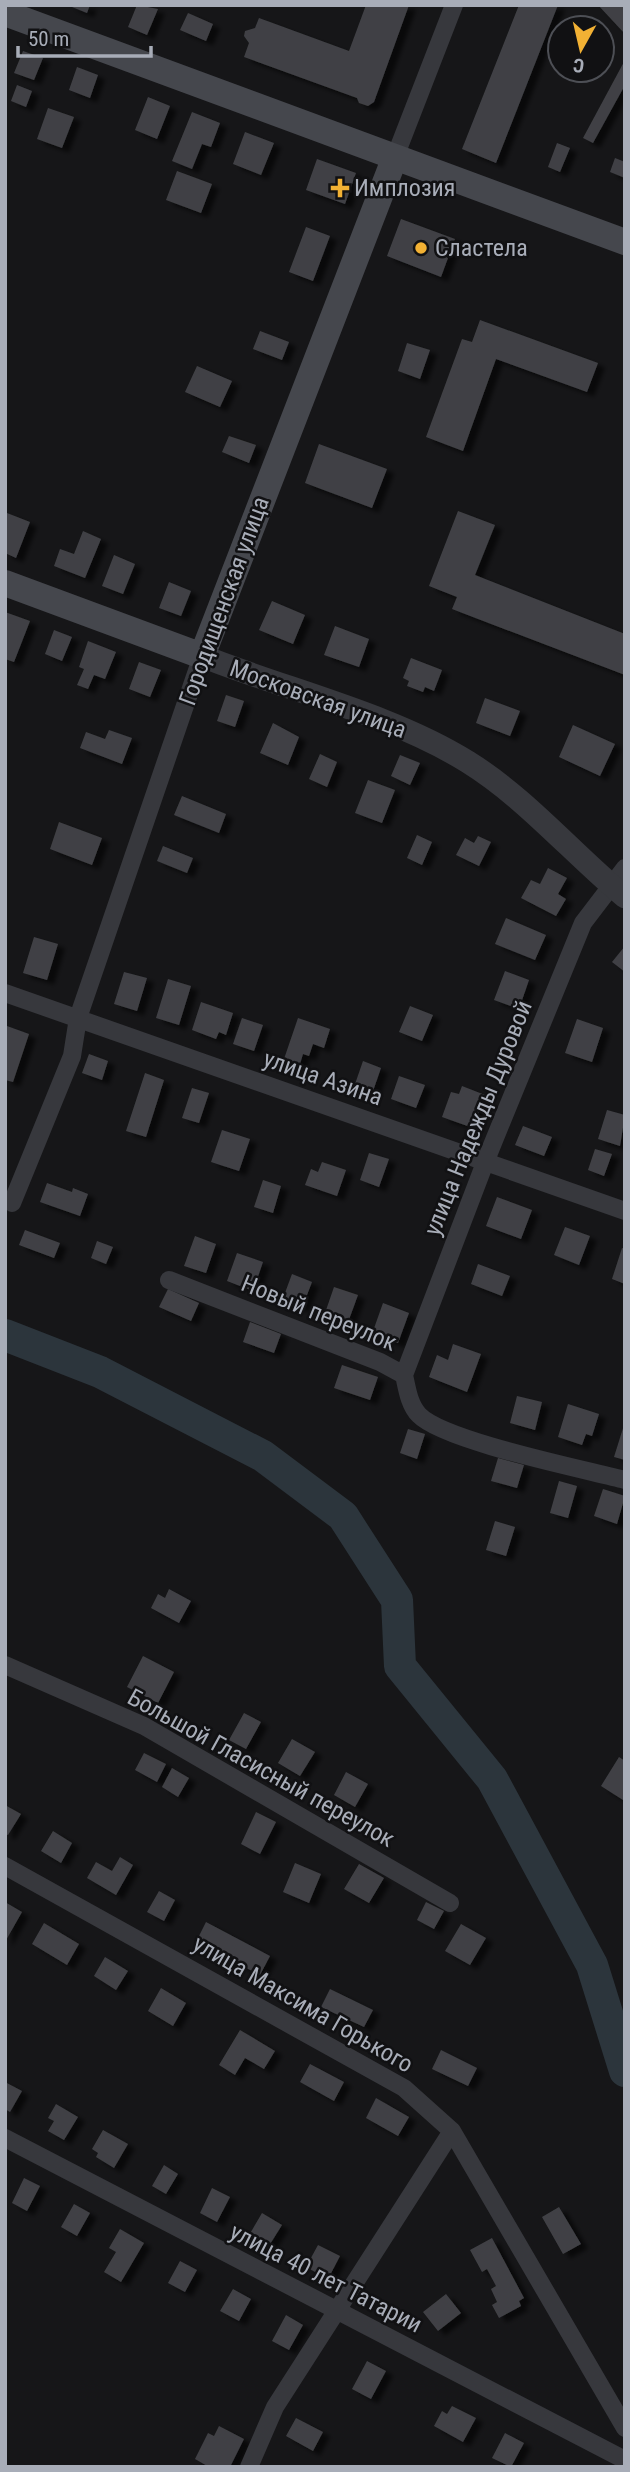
<svg xmlns="http://www.w3.org/2000/svg" width="630" height="2472" font-family="'Roboto Condensed',sans-serif">
  <style>
    .lines { fill: none; stroke-linecap: round; stroke-linejoin: round }
    .river { stroke: #2c353c; stroke-width: 32 }
    .building { fill: #404145; filter: url(#shadow) }
    .minor { stroke: #37383d; stroke-width: 18 }
    .tertiary { stroke: #37383d; stroke-width: 23 }
    .secondary { stroke: #45474d; stroke-width: 26 }
    .poi-dot { fill: #f2b134; stroke: #111113; stroke-width: 2.5 }
    .labels { text-anchor: middle; dominant-baseline: central; stroke-width: 5; stroke-linejoin: round; paint-order: stroke }
    .poi-label { font-size: 24px; fill: #a8adb8; stroke: #111113; text-anchor: start }
    .street-label { font-size: 24px; fill: #a8adb8; stroke: #111113 }
  </style>
  <defs>
    <filter id="shadow"><feDropShadow dx="7" dy="4.5" stdDeviation="2" flood-color="#0009"/></filter>
  </defs>
  <rect width="100%" height="100%" fill="#161618"/>
  <g class="lines">
    <path class="river" d="M5 1335 100 1372 263 1456 343 1516 397 1600 400 1666 492 1779 592 1965 625 2071"/>
  </g>
  <path class="building" d="M67 5H90L87 13Z
    M137 5 158 9 147 35 128 27Z
    M366 5H409L374 102 368 106 359 103 357 98 244 57 249 43 244 36 245 31 255 28 259 18 349 51Z
    M519 5H558L496 163 462 149Z
    M598 5H625V34Z
    M188 13 213 24 206 41 180 30Z
    M23 51 43 58 34 80 14 73Z
    M625 60V85L593 143 583 138Z
    M77 67 98 75 90 98 69 90Z
    M17 85 32 91 26 107 11 101Z
    M148 97 170 106 157 139 135 130Z
    M48 108 74 117 62 148 37 139Z
    M192 112 220 123 211 147 202 144 192 169 172 161Z
    M245 132 274 143 261 175 233 164Z
    M557 143 570 148 560 172 548 167Z
    M615 158 625 162V178L610 172Z
    M317 159 356 173 345 204 306 190Z
    M177 171 212 184 201 213 166 200Z
    M401 219 455 239 441 277 387 256Z
    M306 227 330 236 313 281 289 272Z
    M480 320 598 363 587 392 496 359 463 451 426 437 462 339 472 342Z
    M260 331 289 342 282 360 253 349Z
    M407 343 430 350 420 379 398 371Z
    M197 366 232 381 220 407 185 392Z
    M229 436 256 445 249 463 222 452Z
    M319 444 387 469 372 508 305 483Z
    M458 511 495 525 475 575 625 634V675L452 609 457 597 429 586Z
    M7 513 30 522 16 558 5 553Z
    M83 531 101 539 85 578 54 566 60 549 74 554Z
    M114 555 135 564 123 594 102 586Z
    M169 582 191 591 181 616 159 608Z
    M272 601 305 615 293 644 259 630Z
    M5 612 30 621 14 662 5 659Z
    M335 626 369 639 359 667 324 655Z
    M54 630 72 637 62 661 45 654Z
    M88 641 116 652 105 679 94 675 88 689 77 685 84 669 79 667Z
    M411 658 442 670 434 691 425 687 423 692 407 686 409 681 403 678Z
    M139 662 161 670 150 697 129 689Z
    M226 695 244 701 235 727 217 721Z
    M485 698 520 711 510 736 476 723Z
    M273 723 299 737 288 765 260 753Z
    M573 725 615 744 600 776 559 757Z
    M109 730 132 738 122 764 80 748 86 732 105 739Z
    M320 754 337 762 327 787 309 779Z
    M400 755 420 763 410 785 391 776Z
    M368 780 395 790 382 823 355 813Z
    M182 796 226 814 219 833 174 815Z
    M59 822 102 838 92 865 50 849Z
    M417 835 432 842 422 865 407 858Z
    M478 836 491 842 479 866 456 855 465 838 474 843Z
    M163 846 193 858 187 873 157 861Z
    M548 868 567 878 558 894 566 899 556 916 521 898 531 880 540 884Z
    M506 918 546 935 535 960 495 944Z
    M34 937 58 944 47 980 23 973Z
    M625 946V972L612 962Z
    M505 971 529 980 519 1009 494 1000Z
    M124 972 147 978 137 1011 114 1004Z
    M168 979 191 986 179 1025 156 1018Z
    M201 1002 233 1013 226 1035 219 1032 216 1039 192 1030Z
    M410 1006 433 1015 422 1041 399 1032Z
    M242 1018 263 1025 254 1051 233 1044Z
    M298 1018 330 1029 324 1048 313 1044 309 1056 303 1054 300 1064 284 1059Z
    M577 1019 603 1028 592 1062 565 1053Z
    M7 1026 29 1034 13 1082 5 1080Z
    M89 1054 108 1061 102 1080 82 1073Z
    M363 1061 381 1068 372 1094 354 1087Z
    M145 1073 164 1080 146 1137 126 1131Z
    M399 1076 425 1085 416 1108 391 1099Z
    M462 1086 485 1095 473 1128 442 1117 451 1092 459 1094Z
    M192 1088 209 1093 199 1123 182 1118Z
    M607 1110 625 1115 620 1146 598 1139Z
    M523 1126 552 1137 544 1156 515 1145Z
    M222 1130 250 1139 239 1171 211 1162Z
    M595 1149 612 1154 604 1176 588 1170Z
    M369 1153 389 1159 379 1187 360 1180Z
    M322 1162 346 1170 337 1196 305 1185 311 1169 318 1172Z
    M263 1180 281 1186 273 1213 254 1207Z
    M47 1183 72 1192 73 1188 88 1194 80 1216 40 1202Z
    M497 1197 532 1210 521 1239 486 1226Z
    M565 1227 590 1236 579 1265 554 1255Z
    M25 1230 60 1243 54 1258 19 1245Z
    M195 1236 216 1244 206 1273 184 1266Z
    M97 1241 113 1247 106 1264 91 1258Z
    M622 1248 625 1249V1284L612 1279Z
    M237 1253 263 1262 253 1291 227 1281Z
    M478 1264 510 1276 502 1296 471 1284Z
    M292 1274 312 1282 302 1308 282 1301Z
    M334 1287 358 1295 347 1325 324 1316Z
    M168 1289 199 1303 191 1321 159 1307Z
    M383 1303 409 1313 398 1343 372 1334Z
    M250 1322 281 1334 274 1353 243 1342Z
    M453 1344 481 1354 467 1392 429 1377 437 1355 448 1360Z
    M342 1365 378 1377 370 1400 334 1388Z
    M517 1396 542 1402 535 1430 510 1423Z
    M568 1404 599 1414 592 1436 586 1434 582 1445 558 1437Z
    M624 1425H625V1460L614 1457Z
    M408 1429 425 1434 417 1459 400 1453Z
    M498 1458 524 1465 517 1488 491 1481Z
    M559 1481 577 1486 568 1518 550 1513Z
    M603 1489 625 1496 617 1524 594 1516Z
    M495 1521 515 1527 506 1556 486 1550Z
    M169 1589 191 1601 179 1623 151 1608 158 1594 165 1598Z
    M143 1656 174 1672 158 1703 127 1687Z
    M244 1713 261 1722 246 1749 229 1740Z
    M292 1739 315 1752 300 1776 278 1763Z
    M144 1753 166 1764 157 1782 135 1770Z
    M619 1757 625 1761 623 1800 601 1786Z
    M172 1768 189 1778 178 1797 162 1787Z
    M346 1772 368 1784 355 1807 334 1795Z
    M5 1805 21 1814 8 1835 5 1834Z
    M256 1812 276 1822 260 1854 241 1844Z
    M53 1831 72 1843 61 1863 41 1851Z
    M120 1857 133 1865 116 1895 87 1878 96 1862 112 1871Z
    M295 1863 321 1874 309 1903 283 1892Z
    M359 1864 384 1878 369 1903 344 1889Z
    M159 1891 175 1900 164 1921 147 1912Z
    M5 1902 22 1912 5 1942Z
    M426 1902 444 1911 434 1929 417 1920Z
    M206 1922 270 1956 260 1975 196 1942Z
    M44 1923 79 1944 67 1965 32 1944Z
    M461 1924 486 1938 470 1965 445 1951Z
    M105 1957 128 1971 116 1990 94 1976Z
    M161 1988 186 2003 173 2026 148 2011Z
    M330 1989 373 2010 364 2027 321 2007Z
    M240 2030 275 2051 264 2069 245 2058 235 2075 219 2065Z
    M441 2050 477 2068 468 2086 432 2069Z
    M310 2064 344 2082 334 2101 300 2082Z
    M5 2082 22 2091 10 2112 5 2109Z
    M376 2098 409 2117 398 2136 366 2118Z
    M56 2104 78 2117 64 2140 48 2131 54 2121 48 2118Z
    M103 2130 128 2144 114 2168 96 2157 98 2153 92 2149Z
    M164 2165 178 2174 166 2194 152 2186Z
    M24 2178 40 2186 27 2211 12 2203Z
    M212 2188 230 2197 217 2222 200 2213Z
    M74 2204 90 2213 77 2236 61 2227Z
    M559 2207 581 2244 563 2254 542 2217Z
    M262 2213 282 2225 267 2249 248 2237Z
    M120 2229 144 2243 121 2282 104 2272 116 2252 109 2248Z
    M492 2238 524 2298 519 2301 521 2306 499 2318 492 2305 497 2302 491 2289 496 2286 487 2269 482 2272 470 2250Z
    M318 2245 340 2256 328 2279 306 2267Z
    M180 2261 197 2270 185 2292 168 2283Z
    M233 2289 251 2299 239 2321 220 2311Z
    M446 2294 461 2313 438 2331 423 2312Z
    M286 2315 303 2325 289 2350 272 2341Z
    M367 2361 386 2371 371 2399 352 2389Z
    M452 2406 476 2418 463 2442 434 2426 442 2411 447 2414Z
    M296 2418 323 2432 313 2451 286 2436Z
    M219 2426 244 2439 230 2467H209L195 2459 208 2433 214 2436Z
    M505 2433 524 2443 511 2467 492 2458Z"/>
  <g class="lines">
    <path class="minor" d="M395 157 454 5
      M5 993 625 1211
      M12 1203 72 1056 78 1018 202 656
      M169 1280 380 1362 404 1375C407 1388 409 1405 419 1415 444 1441 583 1469 625 1480
      M404 1375 486 1160 583 923 625 868
      M5 1665 144 1726 450 1903
      M5 1866 404 2088 452 2131 625 2428
      M5 2138 625 2460
      M249 2467 275 2407 452 2131"/>
    <path class="tertiary" d="M202 656C287 690 391 714 468 762 526 798 572 853 625 897"/>
    <path class="secondary" d="M5 13 625 242
      M5 583 202 656 395 157"/>
  </g>
  <g class="poi-dot">
    <path d="M336.5 177.5h7v7h7v7h-7v7h-7v-7h-7v-7h7z"/>
    <circle cx="421" cy="248" r="7"/>
  </g>
  <g class="labels">
    <g class="poi-label">
      <text x="354" y="188">Имплозия</text>
      <text x="435" y="248">Сластела</text>
    </g>
    <g class="street-label">
      <text transform="translate(224 601) rotate(-70)">Городищенская улица</text>
      <text transform="translate(318 699) rotate(20)">Московская улица</text>
      <text transform="translate(323 1078) rotate(19)">улица Азина</text>
      <text transform="translate(478 1118) rotate(-68)">улица Надежды Дуровой</text>
      <text transform="translate(319 1313) rotate(22)">Новый переулок</text>
      <text transform="translate(261 1768) rotate(29)">Большой Гласисный переулок</text>
      <text transform="translate(303 2004) rotate(30)">улица Максима Горького</text>
      <text transform="translate(326 2278) rotate(27)">улица 40 лет Татарии</text>
    </g>
  </g>
  <rect width="630" height="2472" fill="none" stroke="#a8adb8" stroke-width="14"/>
  <g transform="translate(581 49) rotate(188)"><circle r="33" fill="#111113" stroke="#4d4f55" stroke-width="2"/>
  <path d="M0-5L12 26L0 18L-12 26Z" fill="#f2b134"/>
  <text y="-10" font-size="19" font-weight="bold" text-anchor="middle" fill="#a8adb8">С</text>
  </g>
  <path d="M18 46v10h133v-10" fill="none" stroke="#a8adb8" stroke-width="3.5"/>
  <text x="28" y="46" font-size="21" fill="#a8adb8" stroke="#111113" stroke-width="5" paint-order="stroke">50 m</text>
</svg>
